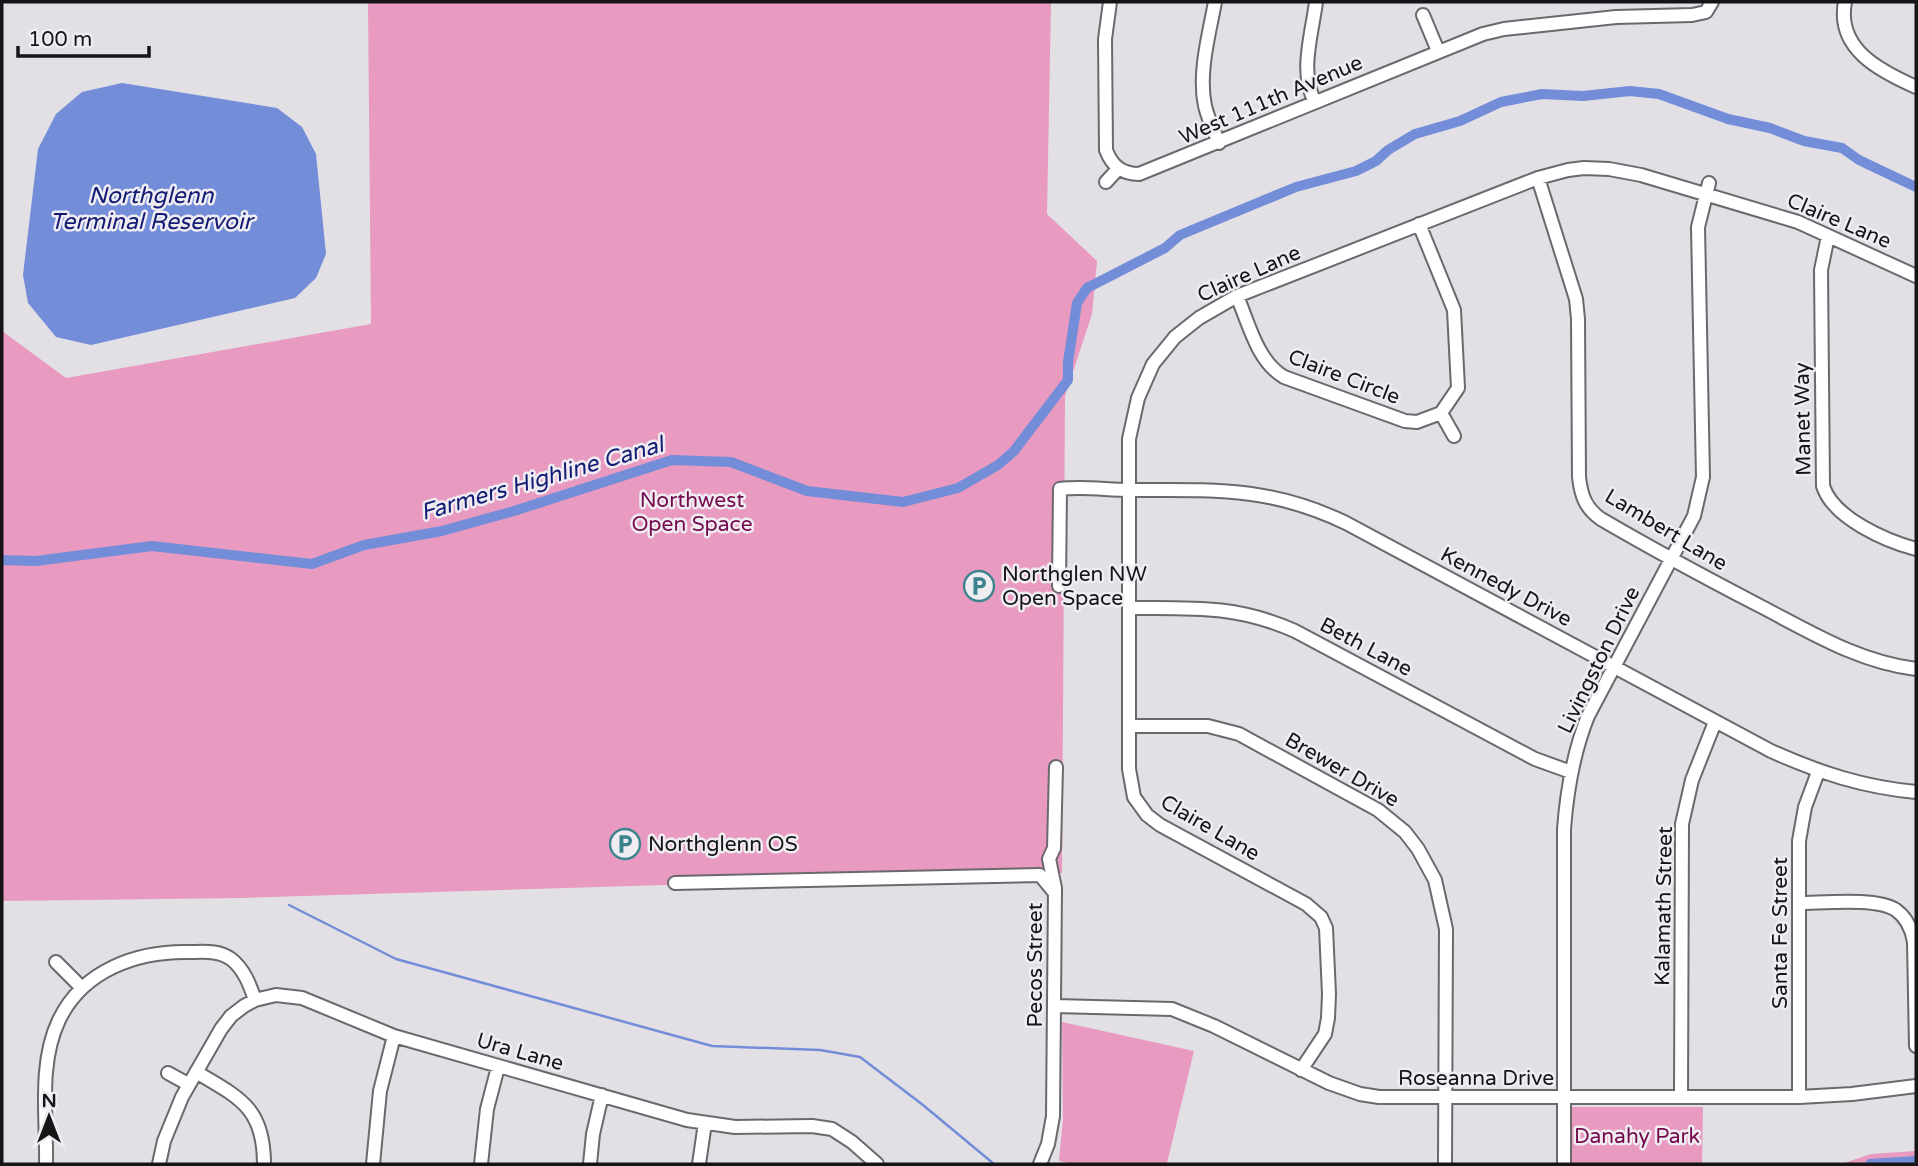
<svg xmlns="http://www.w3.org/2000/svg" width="1918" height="1166" font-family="'Varela Round',sans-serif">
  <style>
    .green { fill: #e89ac0 }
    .water { fill: #738dd9 }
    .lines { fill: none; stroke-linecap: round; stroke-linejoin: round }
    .stream { stroke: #738dd9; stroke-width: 2.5 }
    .canal { stroke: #738dd9; stroke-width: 10 }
    .minor-casing { stroke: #6b686e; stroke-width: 16 }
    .minor { stroke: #fff; stroke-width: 12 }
    .labels { text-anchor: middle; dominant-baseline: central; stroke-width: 5; stroke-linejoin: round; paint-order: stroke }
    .street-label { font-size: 21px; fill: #151416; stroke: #efecf2 }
    .park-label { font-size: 21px; fill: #740a4d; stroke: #efecf2 }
    .poi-label { font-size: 21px; fill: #151416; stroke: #efecf2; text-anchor: start }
    .water-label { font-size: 23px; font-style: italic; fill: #131b74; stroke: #efecf2 }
  </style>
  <rect width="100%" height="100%" fill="#e2dfe5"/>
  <path class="green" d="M368 2H1051L1047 214 1097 261 1092 314 1065 396 1062 873 241 898 2 901V331L66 378 371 324Z
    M1062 1022 1194 1051 1167 1163 1075 1164 1059 1161 1063 1119Z
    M1571 1107H1703L1702 1164H1571Z
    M1916 1151V1164H1841L1871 1154Z"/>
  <path class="water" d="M122 83 277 108 302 127 316 154 326 254 316 278 295 298 91 345 56 337 28 303 23 275 38 149 56 114 82 92Z"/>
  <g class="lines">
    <path class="stream" d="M289 905 396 959 712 1046 820 1050 860 1057 923 1105 994 1164"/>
    <path class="canal" d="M2 560 36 561 152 546 312 564 364 545 442 531 514 511 672 460 731 462 807 491 903 502 958 488 998 465 1014 451 1068 380V362L1077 303 1087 288 1165 248 1180 235 1296 187 1356 171 1376 161 1388 150 1415 134 1460 121 1501 102 1542 94 1583 96 1630 91 1659 94 1728 119 1770 128 1804 141 1842 148 1859 160 1916 187
      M1870 1164 1916 1161"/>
    <g class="minor-casing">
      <path id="minor" d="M1110 2 1105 39 1106 150C1112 166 1122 174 1139 174L1483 34 1504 29 1616 17 1692 15 1706 12 1712 2
        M1215 2C1209 35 1198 73 1205 106 1208 119 1214 131 1219 143
        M1845 2C1836 49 1880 71 1916 87
        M1423 15 1438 51
        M1315 102C1299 73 1312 34 1316 2
        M1538 178 1576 299 1578 319 1579 477C1581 495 1585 508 1601 519 1654 550 1708 579 1762 607 1812 633 1859 662 1916 669
        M1106 182 1118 169
        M1828 236 1821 270 1823 486C1833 518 1886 541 1916 549
        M1237 296C1249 324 1257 361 1284 377L1405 421 1417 422 1441 413 1458 388 1454 310 1419 224
        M1441 413 1454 436
        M1059 586 1060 489C1083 486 1107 490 1130 490 1212 490 1269 486 1346 523L1771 751C1820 773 1863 787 1916 792
        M1129 608C1191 608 1237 605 1295 631L1535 759 1571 772
        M1129 726H1208L1239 734 1378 810 1405 832 1418 849 1435 880 1446 929 1445 1164
        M675 883 1040 875 1054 892
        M1799 903C1822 903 1877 897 1896 910 1907 918 1912 930 1914 942L1916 1046
        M56 962 82 988
        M1055 1006 1172 1009 1214 1026 1329 1083 1360 1094 1379 1097H1799L1852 1094 1916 1086
        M1301 1070 1325 1034 1328 1018 1329 994 1326 928 1321 917 1306 904 1160 825 1147 815 1134 797 1129 769V439L1138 398 1153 364 1175 337 1199 318 1237 296 1538 178 1568 170 1584 168 1609 169 1641 175 1798 222 1916 276
        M196 1072C240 1098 264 1108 264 1164
        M168 1073 188 1084
        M1681 1097 1682 824 1692 780 1715 722
        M1799 1097V841L1805 807 1818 772
        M46 1164C47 1118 38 1064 59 1020 83 970 137 951 189 952 204 952 218 950 231 959 244 969 250 985 255 1000
        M159 1164 164 1141 182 1097 221 1029 231 1016 244 1006 255 1000 276 995 302 998 394 1036 687 1120 735 1127 812 1126 832 1129 852 1142 877 1164
        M373 1164 380 1091 394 1036
        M481 1164 487 1109 498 1067
        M590 1164 593 1134 602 1095
        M699 1164 705 1123
        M1040 1164 1048 1144 1053 1116 1055 888 1049 859 1054 848 1056 767
        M1564 1164V829C1567 790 1573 753 1588 716L1694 516 1703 477 1698 227 1709 183"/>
    </g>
    <use href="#minor" class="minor"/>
  </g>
  <defs>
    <g id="parking-ring" transform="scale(1.575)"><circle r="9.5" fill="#efecf2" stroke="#3d838e" stroke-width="1.5"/><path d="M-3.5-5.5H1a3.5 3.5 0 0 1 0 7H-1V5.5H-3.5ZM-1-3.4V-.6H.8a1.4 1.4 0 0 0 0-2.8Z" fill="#3d838e"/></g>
  </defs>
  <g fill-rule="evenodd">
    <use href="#parking-ring" x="979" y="586"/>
    <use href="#parking-ring" x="625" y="844"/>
  </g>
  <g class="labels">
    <g class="street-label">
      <text transform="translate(1271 100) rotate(-23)">West 111th Avenue</text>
      <text transform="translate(1839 221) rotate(23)">Claire Lane</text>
      <text transform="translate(1249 274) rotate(-24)">Claire Lane</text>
      <text transform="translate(1344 377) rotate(21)">Claire Circle</text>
      <text transform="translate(1803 419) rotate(-91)">Manet Way</text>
      <text transform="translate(1666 530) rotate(31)">Lambert Lane</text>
      <text transform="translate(1506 587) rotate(28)">Kennedy Drive</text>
      <text transform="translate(1366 647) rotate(28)">Beth Lane</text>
      <text transform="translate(1599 660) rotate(-64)">Livingston Drive</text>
      <text transform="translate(1342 770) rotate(30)">Brewer Drive</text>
      <text transform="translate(1210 828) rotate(30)">Claire Lane</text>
      <text transform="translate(1664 906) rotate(-89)">Kalamath Street</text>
      <text transform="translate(1780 933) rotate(-90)">Santa Fe Street</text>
      <text transform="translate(1035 965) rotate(-90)">Pecos Street</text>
      <text transform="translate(520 1052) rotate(16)">Ura Lane</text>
      <text x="1476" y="1078">Roseanna Drive</text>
    </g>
    <g class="park-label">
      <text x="692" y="500">Northwest<tspan x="692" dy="24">Open Space</tspan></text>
      <text x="1637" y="1136">Danahy Park</text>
    </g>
    <g class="poi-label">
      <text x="1002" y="574">Northglen NW<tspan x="1002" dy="24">Open Space</tspan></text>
      <text x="648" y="844">Northglenn OS</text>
    </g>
    <g class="water-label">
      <text x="151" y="196">Northglenn<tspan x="151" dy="26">Terminal Reservoir</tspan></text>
      <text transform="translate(542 479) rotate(-16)">Farmers Highline Canal</text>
    </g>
  </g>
  <rect width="1918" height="1166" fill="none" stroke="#151416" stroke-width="7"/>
  <g transform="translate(49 1117)" stroke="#efecf2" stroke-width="5" paint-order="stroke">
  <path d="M0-5L12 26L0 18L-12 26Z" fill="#151416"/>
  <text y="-10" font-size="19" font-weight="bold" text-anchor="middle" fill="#151416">N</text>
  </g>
  <path d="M18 46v10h131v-10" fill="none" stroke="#151416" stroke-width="3.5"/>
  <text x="28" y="46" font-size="21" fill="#151416" stroke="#efecf2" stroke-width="5" paint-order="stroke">100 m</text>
</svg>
